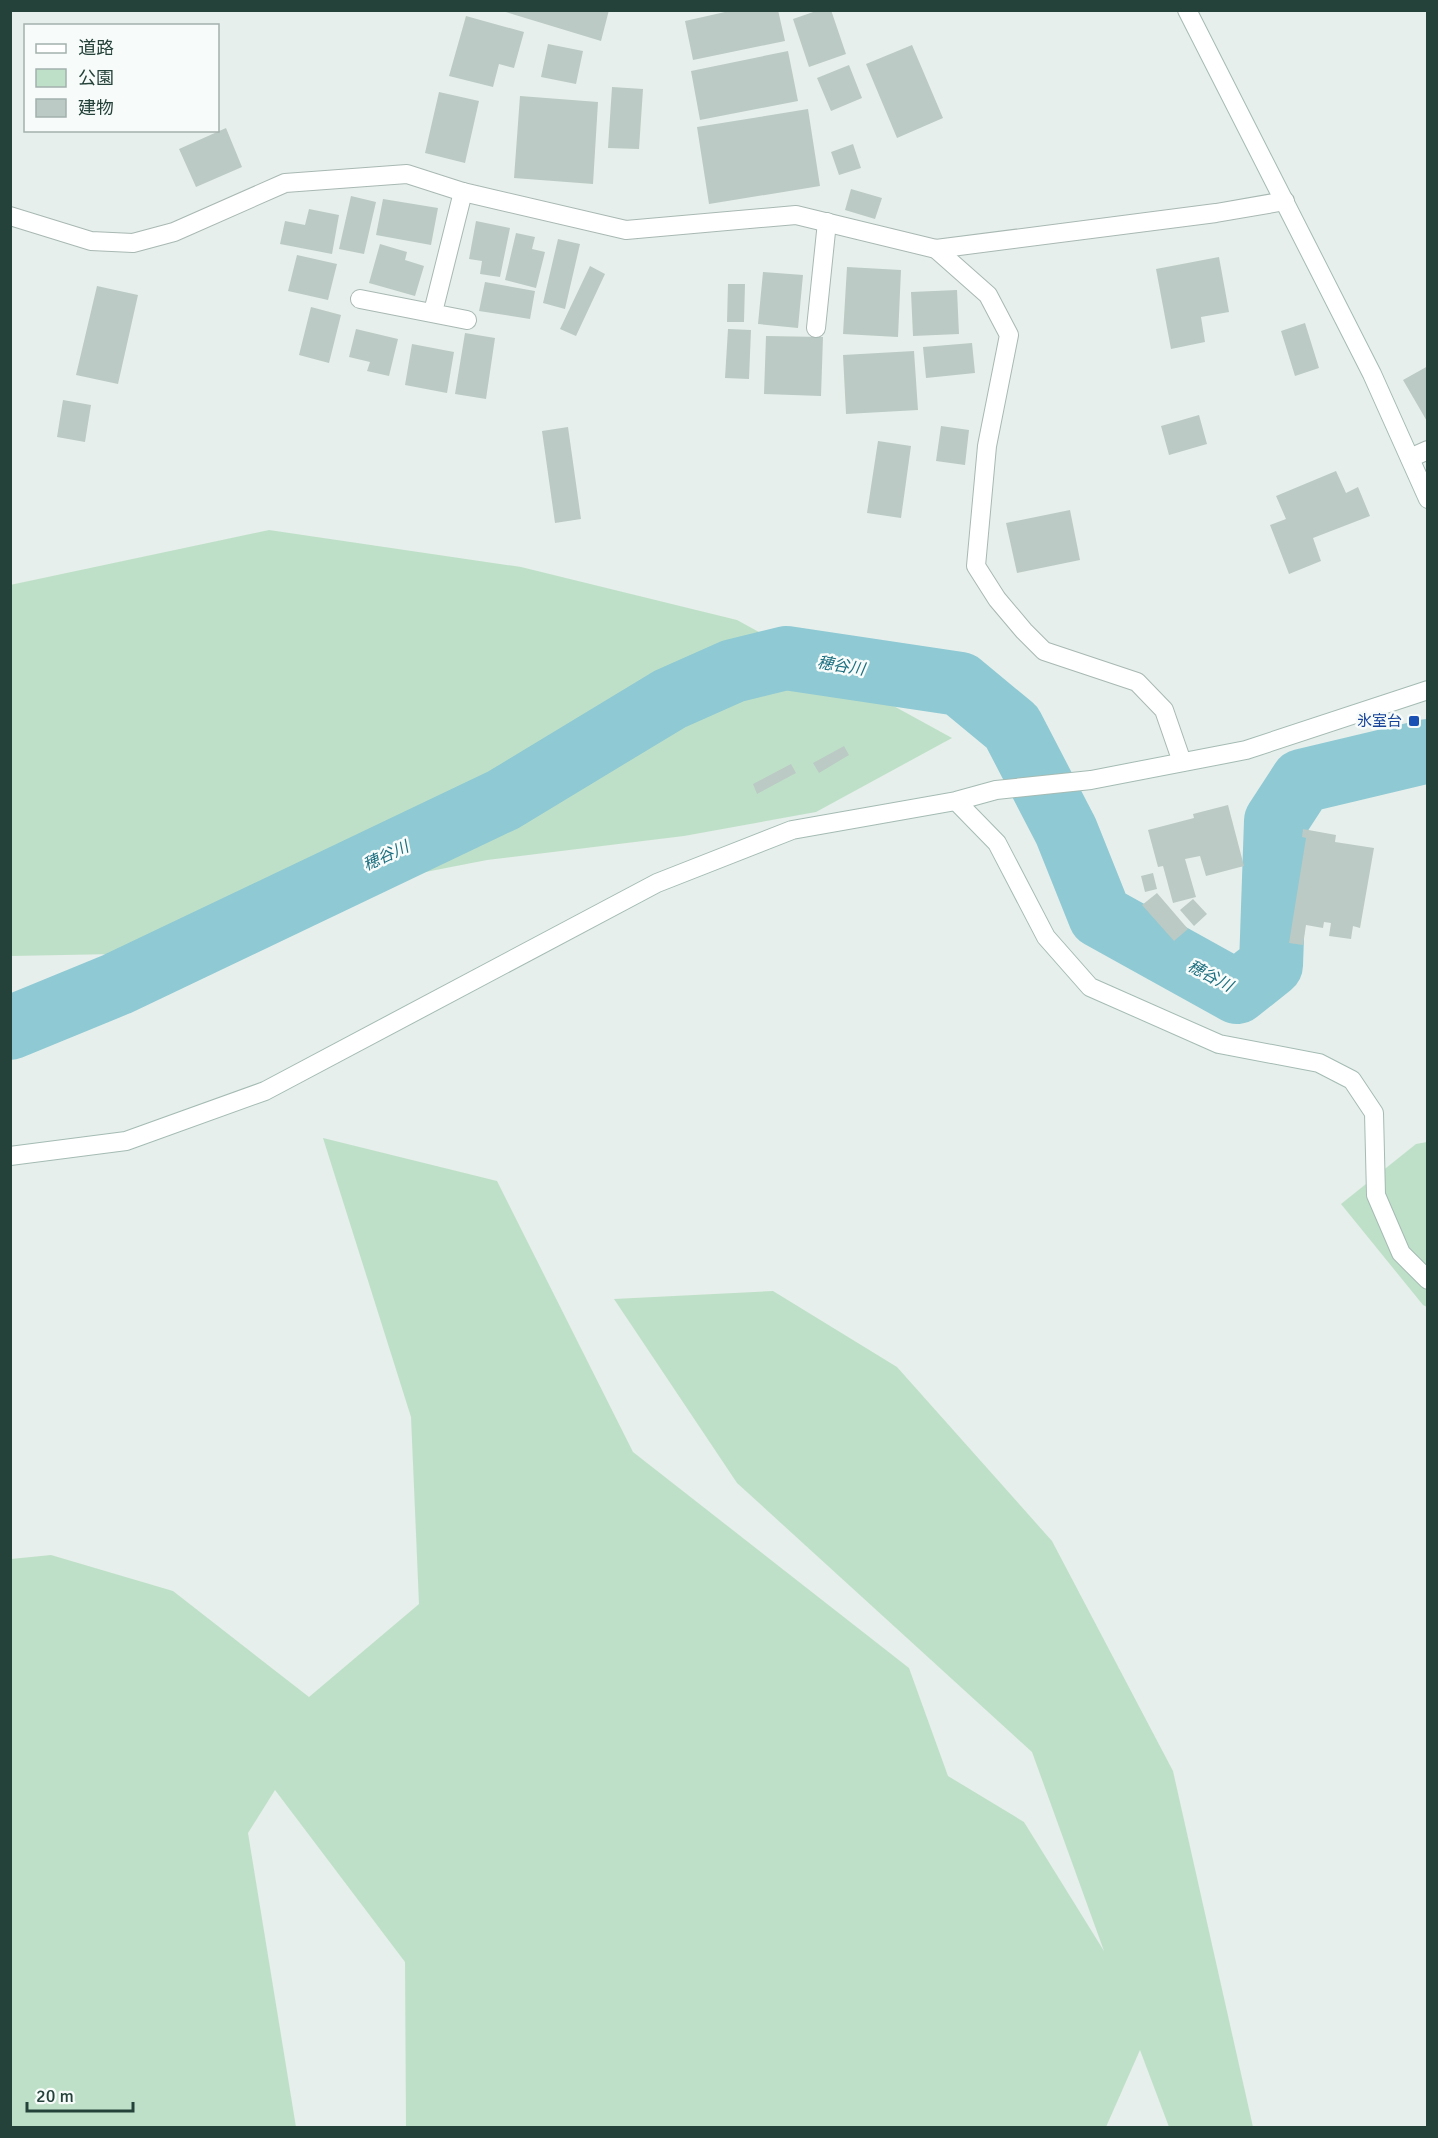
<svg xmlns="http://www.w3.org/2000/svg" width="1438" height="2138" font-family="Signika,'Noto Sans JP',sans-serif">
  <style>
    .green { fill: #bfe0c8 }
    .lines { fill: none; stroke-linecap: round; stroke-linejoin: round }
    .river { stroke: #8ec9d4; stroke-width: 64 }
    .building { fill: #bbcac4 }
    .lane-casing { stroke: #a8b8b2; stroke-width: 20 }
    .street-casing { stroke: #a8b8b2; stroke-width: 20 }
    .secondary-casing { stroke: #a4bbb3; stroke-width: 20 }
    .lane { stroke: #fff; stroke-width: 18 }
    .street { stroke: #fff; stroke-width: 18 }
    .secondary { stroke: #fff; stroke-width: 18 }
    .transit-dot { fill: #1a4fb4; stroke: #f7fbf9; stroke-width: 2 }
    .labels { text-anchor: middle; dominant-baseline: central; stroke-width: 5; stroke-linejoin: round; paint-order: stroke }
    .transit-label { font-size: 15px; fill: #164399; stroke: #f7fbf9; text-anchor: end }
    .water-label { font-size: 16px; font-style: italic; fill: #1c6f80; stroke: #f7fbf9 }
  </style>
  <rect width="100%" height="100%" fill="#e6efeb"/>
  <path class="green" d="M269 530 521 567 737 620 952 738 816 812 684 836 487 860 308 895 168 953 11 956 10 585Z
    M323 1138 497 1181 633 1452 909 1668 948 1776 1024 1822 1104 1951 1032 1752 737 1483 614 1299 773 1291 897 1367 1052 1541 1173 1771 1253 2127H1169L1140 2050 1106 2127H406L405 1962 275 1790 248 1833 296 2127H11V1559L51 1555 173 1591 309 1697 419 1604 411 1417Z
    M1427 1142V1307L1423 1305 1341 1204 1416 1144Z"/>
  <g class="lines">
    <path class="river" d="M10 1028 117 984 503 800 670 699 733 671 786 658 960 684 1012 727 1066 831 1100 916 1237 992 1271 965 1276 821 1302 781 1428 751"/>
  </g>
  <path class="building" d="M499 10H609L601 41Z
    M734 10H778L785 41 693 60 685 21Z
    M819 10H831L846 54 809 67 793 19Z
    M466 16 524 32 514 68 499 64 493 87 449 76Z
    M548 44 583 51 576 84 541 77Z
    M912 45 943 118 897 138 866 64Z
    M788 51 798 101 700 120 691 71Z
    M849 65 862 98 831 111 817 78Z
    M612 87 643 89 639 149 608 148Z
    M439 92 479 101 465 163 425 153Z
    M520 96 598 102 593 184 514 178Z
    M808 109 820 186 709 204 697 127Z
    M226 128 242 167 196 187 179 149Z
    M853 144 861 168 839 175 831 152Z
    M851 189 882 198 875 219 845 210Z
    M351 196 376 202 364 254 339 249Z
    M383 199 438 208 431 245 376 235Z
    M309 209 339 215 332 254 280 244 285 221 305 225Z
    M476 221 510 228 500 277 480 274 482 261 469 259Z
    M516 233 535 237 532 249 545 252 536 288 505 280Z
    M558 239 580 244 565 309 543 303Z
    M380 244 407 252 405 260 424 266 415 296 369 283Z
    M297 255 337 264 328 300 288 291Z
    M1219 257 1229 312 1201 317 1205 342 1171 349 1156 269Z
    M590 266 605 274 576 336 560 329Z
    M847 267 901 270 898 337 843 334Z
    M763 272 803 275 798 328 758 324Z
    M485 282 535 291 530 319 479 311Z
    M728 284H745L744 322H727Z
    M97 286 138 295 118 384 76 375Z
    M957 290 959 334 913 336 911 292Z
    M311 307 341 315 329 363 299 355Z
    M1305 323 1319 368 1295 376 1281 331Z
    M356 329 398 339 389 376 367 371 370 362 349 357Z
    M728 329 751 330 749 379 725 378Z
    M465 333 495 338 486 399 455 394Z
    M766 336 823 337 821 396 764 394Z
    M972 343 975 373 926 378 923 347Z
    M412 344 454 352 447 393 405 385Z
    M914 351 918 410 846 414 843 355Z
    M1428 366V423L1403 380Z
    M63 400 91 405 85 442 57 437Z
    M1199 415 1207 444 1169 455 1161 426Z
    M941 426 969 430 965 465 936 461Z
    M568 427 581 519 555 523 542 431Z
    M878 441 911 446 901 518 867 513Z
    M1336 471 1346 493 1358 487 1370 516 1313 538 1321 561 1289 574 1270 525 1286 519 1276 496Z
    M1070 510 1080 560 1017 573 1006 523Z
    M844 746 849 755 819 773 813 763Z
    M791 764 796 773 757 794 753 784Z
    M1228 805 1244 866 1206 876 1200 856 1185 859 1196 897 1173 903 1163 866 1158 867 1148 830 1194 818 1193 814Z
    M1303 829 1336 835 1335 842 1374 848 1360 928 1353 926 1351 939 1329 936 1331 923 1324 922 1323 928 1306 925 1303 945 1289 943 1306 838 1302 837Z
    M1153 873 1157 889 1145 892 1141 876Z
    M1157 893 1188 929 1174 941 1142 905Z
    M1193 899 1207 914 1194 926 1180 910Z"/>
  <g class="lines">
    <g class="lane-casing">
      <path id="lane" d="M936 249 988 295 1009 335 987 446 976 566 997 599 1024 631 1044 651 1137 682 1164 710 1182 762
        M360 299 467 320
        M433 312 463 192
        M816 328 827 222
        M1410 458 1428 450"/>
    </g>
    <g class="street-casing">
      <path id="street" d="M10 216 91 241 133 243 174 232 285 183 407 174 463 192 626 230 796 215 936 249 1216 213 1285 201"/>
    </g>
    <g class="secondary-casing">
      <path id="secondary" d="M1187 10 1372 374 1428 499
        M956 801 997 843 1046 937 1090 987 1219 1044 1319 1063 1352 1080 1374 1113 1376 1195 1401 1253 1428 1280
        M10 1156 126 1141 265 1091 657 883 792 830 956 801 996 790 1091 780 1246 750 1428 690"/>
    </g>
    <use href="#lane" class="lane"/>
    <use href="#street" class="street"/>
    <use href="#secondary" class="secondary"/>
  </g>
  <rect class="transit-dot" x="1408" y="715" width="12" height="12" rx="3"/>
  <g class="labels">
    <g class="transit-label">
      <text x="1402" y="721">氷室台</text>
    </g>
    <g class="water-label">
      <text transform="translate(841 666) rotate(9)">穂谷川</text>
      <text transform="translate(386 856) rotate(-25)">穂谷川</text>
      <text transform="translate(1210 976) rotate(28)">穂谷川</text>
    </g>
  </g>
  <rect width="1438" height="2138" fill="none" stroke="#24423a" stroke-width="24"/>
  <rect x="24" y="24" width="195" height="108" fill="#f7fbf9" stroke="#a3b1ad" stroke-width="1.5"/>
  <rect x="36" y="44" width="30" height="9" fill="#ffffff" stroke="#a3b1ad" stroke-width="1.5"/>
  <text x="78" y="54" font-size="18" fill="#24423a">道路</text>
  <rect x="36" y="69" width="30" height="18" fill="#bfe0c8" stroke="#a3b1ad" stroke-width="1.5"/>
  <text x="78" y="84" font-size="18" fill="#24423a">公園</text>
  <rect x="36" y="99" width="30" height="18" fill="#bbcac4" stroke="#a3b1ad" stroke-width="1.5"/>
  <text x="78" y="114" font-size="18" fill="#24423a">建物</text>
  <path d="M27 2102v9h106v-9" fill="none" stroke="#24423a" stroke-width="3"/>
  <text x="36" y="2102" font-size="18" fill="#24423a" stroke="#f7fbf9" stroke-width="4.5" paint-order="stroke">20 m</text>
</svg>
